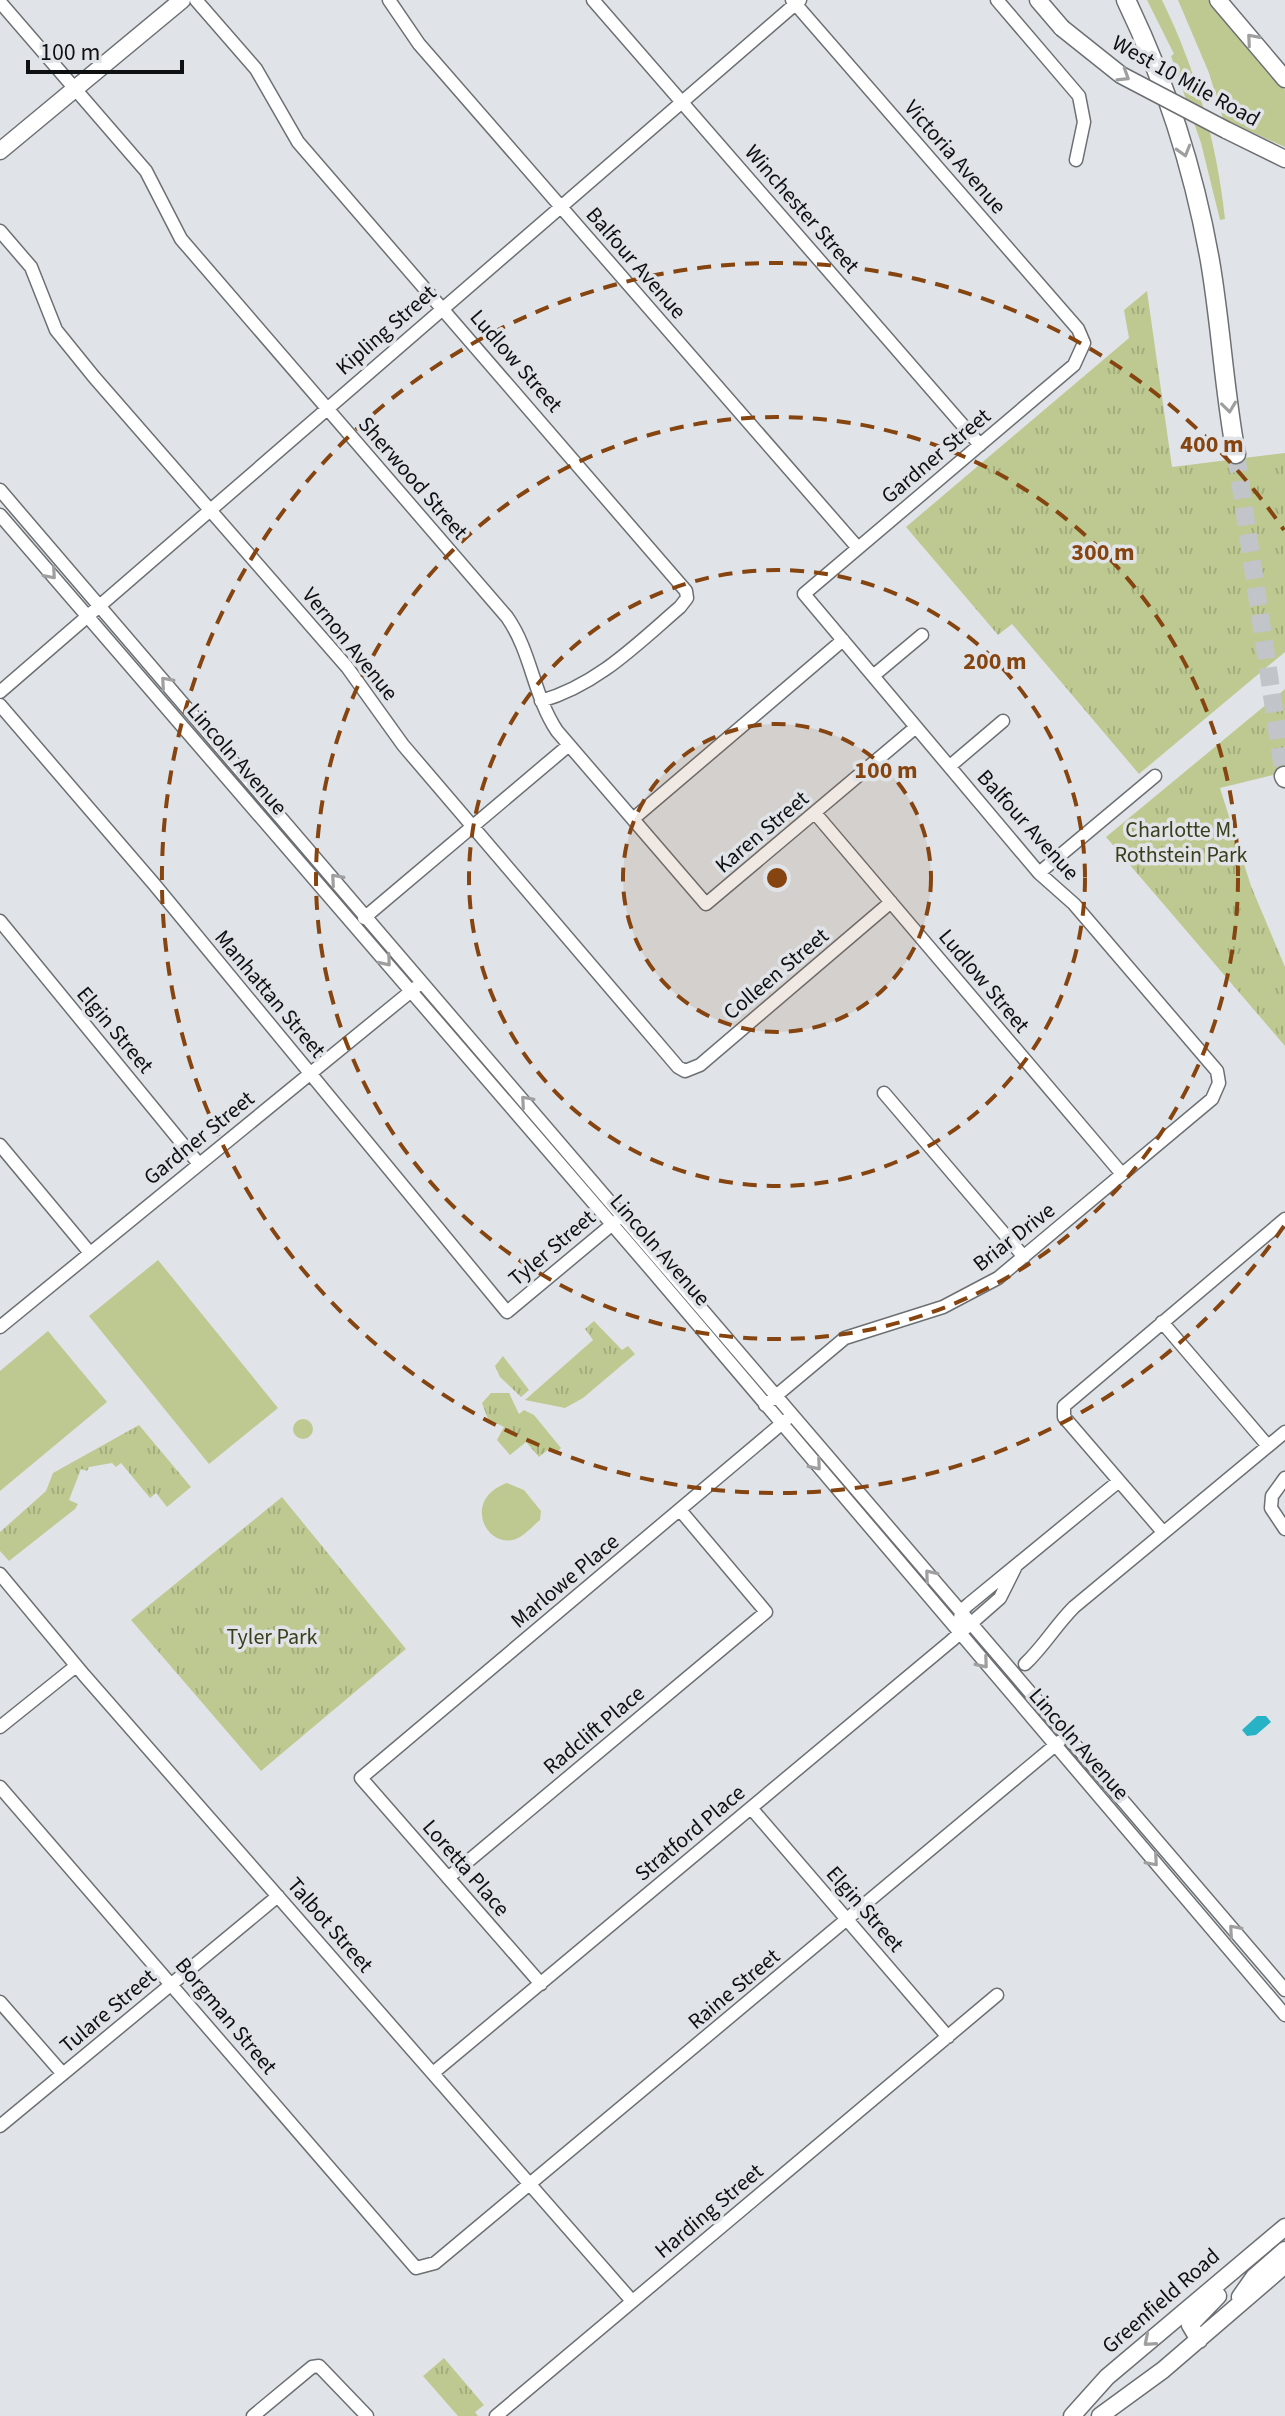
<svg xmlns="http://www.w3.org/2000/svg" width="1285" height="2416" font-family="'Source Sans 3',sans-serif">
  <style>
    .grass { fill: #bec992 }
    .park { fill: url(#park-tufts) }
    .water { fill: #28b2c6 }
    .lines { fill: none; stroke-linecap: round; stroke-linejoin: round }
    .highway-tunnel { stroke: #c1c4c8; stroke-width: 18; stroke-dasharray: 18 9; stroke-linecap: butt }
    .minor-casing { stroke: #6c7073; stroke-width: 15 }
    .major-casing { stroke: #6c7073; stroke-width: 19 }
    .highway-casing { stroke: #6c7073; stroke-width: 21 }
    .minor { stroke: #fff; stroke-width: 12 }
    .major { stroke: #fff; stroke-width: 16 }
    .highway { stroke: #fff; stroke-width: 18 }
    .major-bridge-casing { stroke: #6c7073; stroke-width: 19; stroke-linecap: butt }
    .major-bridge { stroke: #fff; stroke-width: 16 }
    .oneway { stroke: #9f9fa0 }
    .ring { fill: none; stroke: #864510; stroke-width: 4; stroke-dasharray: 14 10 }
    .labels { text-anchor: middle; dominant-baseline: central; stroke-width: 7; stroke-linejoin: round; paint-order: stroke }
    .street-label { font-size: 22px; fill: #0f1012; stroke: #e0e4e8 }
    .park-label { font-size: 22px; fill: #383f1a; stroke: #e0e4e8 }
    .centre { fill: #864510; stroke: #e0e4e8; stroke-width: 4 }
    .ring-label { font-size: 24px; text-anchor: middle; font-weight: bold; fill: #864510; stroke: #e0e4e8; stroke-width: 7; stroke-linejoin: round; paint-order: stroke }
  </style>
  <defs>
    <pattern id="park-tufts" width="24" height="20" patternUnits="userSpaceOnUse" patternTransform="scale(2)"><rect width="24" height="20" fill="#bec992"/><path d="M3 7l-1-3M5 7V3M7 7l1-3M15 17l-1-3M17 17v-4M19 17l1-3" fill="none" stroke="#a2ac7d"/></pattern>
  </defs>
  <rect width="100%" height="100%" fill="#e0e4e8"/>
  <path class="grass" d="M1147 0H1162C1196 70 1217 142 1225 219L1220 220 1201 143 1171 56 1174 54Z
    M1178 0H1208L1285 90V147L1223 119 1209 73Z
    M158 1260 278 1408 209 1464 89 1316Z
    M48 1331 107 1402 0 1491V1371Z
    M293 1429a10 10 0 1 1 20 0a10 10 0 1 1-20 0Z
    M507 1483 524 1490 541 1511 540 1520C534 1525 527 1533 520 1537 489 1555 459 1500 507 1483Z"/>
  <path class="park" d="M1147 291 1172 467 1285 453V652L1139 774 1012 624 998 635 906 527 1129 338 1124 310Z
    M1285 689V772L1220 788 1251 886 1285 967V1046L1106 837Z
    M594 1321 622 1350 628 1346 635 1354 583 1398 565 1408 525 1400 593 1340 585 1329Z
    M503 1356 529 1390 521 1397 500 1377 495 1366Z
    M491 1393H509L519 1414 524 1410 534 1415 561 1448 555 1454 550 1448 539 1457 526 1442 510 1455 497 1440 504 1427 488 1419 482 1403Z
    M139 1425 191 1487 167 1507 156 1493 150 1498 121 1463 116 1467 112 1463 89 1467 87 1471 81 1469 69 1500 78 1504 75 1509 9 1561 0 1551V1532L46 1491 53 1473Z
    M282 1497 406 1649 261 1771 131 1620Z
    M444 2358 484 2405 475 2412 478 2416H458L423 2376Z"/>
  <path class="water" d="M1257 1716H1266L1271 1722 1256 1735 1247 1736 1242 1730Z"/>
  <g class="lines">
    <path class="highway-tunnel" d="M1236 454 1284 776"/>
    <g class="minor-casing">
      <path id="minor" d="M196 0 256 69 298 142 686 591 687 598 680 607C636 645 597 685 541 701
        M389 0 419 44 858 548
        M593 0 980 445
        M997 0 1079 96 1084 122 1076 160
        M0 2 146 171 181 239 507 617C532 653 533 695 557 731L706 904 916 727
        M0 231 31 267 56 330 94 377 347 667 403 745 678 1067 685 1071 700 1065 891 902
        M0 490 1285 1990
        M0 515 654 1273 1285 2015
        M873 676 922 635
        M0 692 800 0
        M0 705 154 884 507 1312 615 1222
        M950 766 1003 721
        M815 813 1122 1174
        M633 819 843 640
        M1039 873 1155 776
        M364 918 569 745
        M0 921 199 1164
        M884 1093 1024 1257
        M0 1145 90 1253
        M1162 1322 1268 1446
        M0 1327 415 988
        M765 1405 845 1338 943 1307 998 1278 1212 1099 1219 1083 1217 1071 1074 904 1039 873 804 594 1074 365 1084 343 1078 329 792 0
        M1285 1478 1272 1496 1271 1508 1285 1529
        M1163 1532 1064 1417V1406L1285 1219
        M0 1574 84 1675 632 2301
        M960 1619 961 1611 969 1604 1119 1481
        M1025 1664C1045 1645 1055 1626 1074 1607L1285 1432
        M0 1727 76 1666
        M0 1787 416 2268 435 2263 1059 1742
        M751 1808 948 2037
        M448 1878 766 1612 680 1510
        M541 1984 361 1778 786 1420
        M0 2002 63 2074
        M433 2073 951 1641 1000 1598 1015 1568
        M0 2126 278 1896
        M253 2416 312 2367 319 2366 367 2416
        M496 2416 997 1995"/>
    </g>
    <g class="major-casing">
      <path id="major" d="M1038 0 1062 28
        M1218 0 1285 79
        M1226 130 1285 159
        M0 151 182 0
        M1240 2297 1254 2277 1285 2250
        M1199 2340 1190 2325 1218 2296
        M1072 2416 1107 2377 1285 2227
        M1100 2416 1163 2370 1285 2265"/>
    </g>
    <g class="highway-casing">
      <path id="highway" d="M1126 0C1166 83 1194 170 1210 261 1221 325 1224 390 1236 454
        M1284 776 1285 778"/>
    </g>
    <use href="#minor" class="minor"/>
    <use href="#major" class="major"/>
    <use href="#highway" class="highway"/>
    <g class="major-bridge-casing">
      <path id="major-bridge" d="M1062 28 1121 75 1226 130"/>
    </g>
    <use href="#major-bridge" class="major-bridge"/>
  </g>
  <defs><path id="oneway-chevron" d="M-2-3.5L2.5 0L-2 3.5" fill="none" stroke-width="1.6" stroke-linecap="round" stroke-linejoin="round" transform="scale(2)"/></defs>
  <g class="oneway">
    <use href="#oneway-chevron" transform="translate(1252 39) rotate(-131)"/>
    <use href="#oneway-chevron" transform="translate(1124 76) rotate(32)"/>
    <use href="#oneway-chevron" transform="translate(1184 151) rotate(74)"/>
    <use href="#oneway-chevron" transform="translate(1229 407) rotate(83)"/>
    <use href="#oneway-chevron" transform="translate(51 574) rotate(49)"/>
    <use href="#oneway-chevron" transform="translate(166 682) rotate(-131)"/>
    <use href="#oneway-chevron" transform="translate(336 879) rotate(-131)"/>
    <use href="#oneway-chevron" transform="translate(386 961) rotate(50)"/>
    <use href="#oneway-chevron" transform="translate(526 1101) rotate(-131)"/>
    <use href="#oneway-chevron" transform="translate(816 1465) rotate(50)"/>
    <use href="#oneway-chevron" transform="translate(930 1575) rotate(-130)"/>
    <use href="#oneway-chevron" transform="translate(983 1663) rotate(50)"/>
    <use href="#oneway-chevron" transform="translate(1153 1861) rotate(49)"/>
    <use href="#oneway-chevron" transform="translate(1234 1930) rotate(-131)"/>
    <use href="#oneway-chevron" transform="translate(1149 2341) rotate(139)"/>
  </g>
  <circle cx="777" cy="878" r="154" fill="#864510" fill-opacity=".12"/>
  <g class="ring">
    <circle cx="777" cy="878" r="154"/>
    <circle cx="777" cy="878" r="308"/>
    <circle cx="777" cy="878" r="461"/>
    <path d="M1284 1226A615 615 0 1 1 1284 530"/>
  </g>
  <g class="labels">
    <g class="street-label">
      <text transform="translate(1186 81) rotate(29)">West 10 Mile Road</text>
      <text transform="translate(955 157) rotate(49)">Victoria Avenue</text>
      <text transform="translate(802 209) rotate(49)">Winchester Street</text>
      <text transform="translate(636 263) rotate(49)">Balfour Avenue</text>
      <text transform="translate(386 330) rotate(-41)">Kipling Street</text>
      <text transform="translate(516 361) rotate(49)">Ludlow Street</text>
      <text transform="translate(936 456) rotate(-40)">Gardner Street</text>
      <text transform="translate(413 478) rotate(49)">Sherwood Street</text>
      <text transform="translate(350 644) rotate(51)">Vernon Avenue</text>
      <text transform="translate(237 759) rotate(49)">Lincoln Avenue</text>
      <text transform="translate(1028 825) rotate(48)">Balfour Avenue</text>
      <text transform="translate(762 832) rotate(-40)">Karen Street</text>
      <text transform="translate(776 974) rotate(-40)">Colleen Street</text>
      <text transform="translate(984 981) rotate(50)">Ludlow Street</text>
      <text transform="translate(270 994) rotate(50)">Manhattan Street</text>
      <text transform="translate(115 1030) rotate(50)">Elgin Street</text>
      <text transform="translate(199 1138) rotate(-39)">Gardner Street</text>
      <text transform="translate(1014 1237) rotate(-38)">Briar Drive</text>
      <text transform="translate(552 1248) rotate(-40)">Tyler Street</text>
      <text transform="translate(660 1250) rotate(49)">Lincoln Avenue</text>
      <text transform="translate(565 1581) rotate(-40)">Marlowe Place</text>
      <text transform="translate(594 1730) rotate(-40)">Radclift Place</text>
      <text transform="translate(1079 1744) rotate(49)">Lincoln Avenue</text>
      <text transform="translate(690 1833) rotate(-40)">Stratford Place</text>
      <text transform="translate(466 1868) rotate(49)">Loretta Place</text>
      <text transform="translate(865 1909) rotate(49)">Elgin Street</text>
      <text transform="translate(330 1925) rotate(49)">Talbot Street</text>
      <text transform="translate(734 1989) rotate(-40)">Raine Street</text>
      <text transform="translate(108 2011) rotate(-40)">Tulare Street</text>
      <text transform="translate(226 2016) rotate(50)">Borgman Street</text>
      <text transform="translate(709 2211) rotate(-40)">Harding Street</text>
      <text transform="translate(1161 2301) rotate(-41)">Greenfield Road</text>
    </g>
    <g class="park-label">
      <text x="1181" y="830">Charlotte M.<tspan x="1181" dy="25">Rothstein Park</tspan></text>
      <text x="272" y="1637">Tyler Park</text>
    </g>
  </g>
  <circle cx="777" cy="878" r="12" class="centre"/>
  <g class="ring-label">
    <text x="1212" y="452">400 m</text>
    <text x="1103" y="560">300 m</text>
    <text x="995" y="669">200 m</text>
    <text x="886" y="778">100 m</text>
  </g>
  <path d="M28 60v12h154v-12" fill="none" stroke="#0f1012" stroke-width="4"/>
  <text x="40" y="60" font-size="24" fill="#0f1012" stroke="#e0e4e8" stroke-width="6" paint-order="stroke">100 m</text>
</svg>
